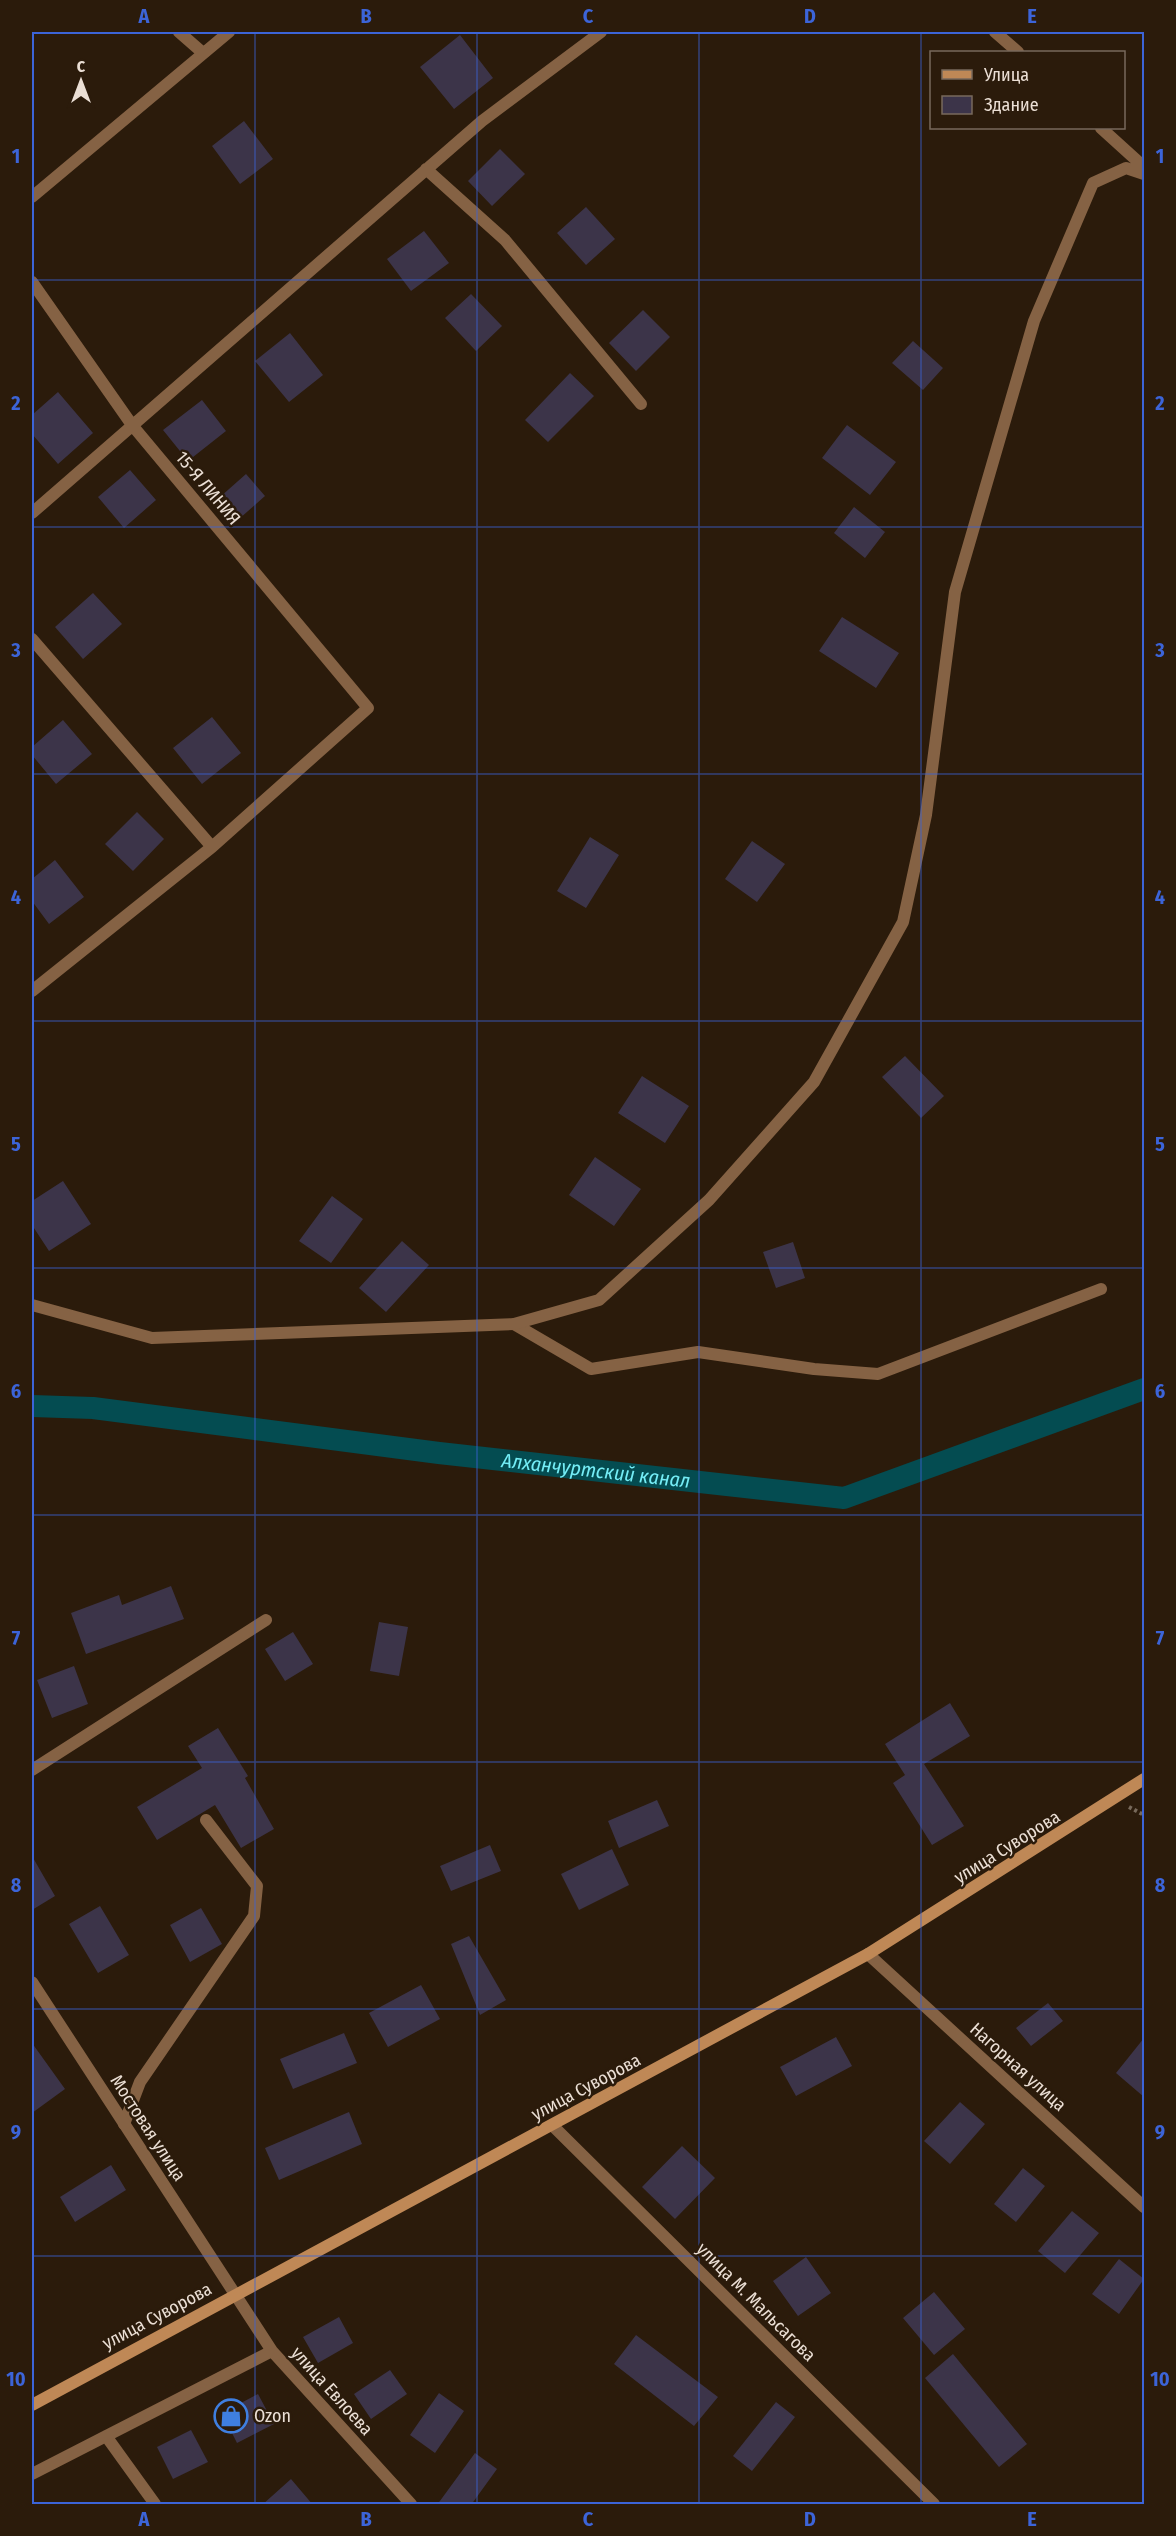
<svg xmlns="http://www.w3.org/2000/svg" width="1176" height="2536" font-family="'Fira Sans Condensed',sans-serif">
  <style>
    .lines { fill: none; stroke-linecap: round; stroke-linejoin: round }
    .canal { stroke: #044c51; stroke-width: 22 }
    .building { fill: #3c3449 }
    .path { stroke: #77695b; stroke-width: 4; stroke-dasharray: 3 3; stroke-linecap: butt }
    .lane { stroke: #856244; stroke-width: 12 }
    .street { stroke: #856244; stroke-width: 12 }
    .secondary { stroke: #bf8856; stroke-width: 12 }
    .grid { fill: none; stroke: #3c64d8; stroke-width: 1.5; stroke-opacity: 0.55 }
    .labels { text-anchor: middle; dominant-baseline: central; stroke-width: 5; stroke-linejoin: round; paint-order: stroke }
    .street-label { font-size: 18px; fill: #ebdfd5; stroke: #2b1b0b }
    .poi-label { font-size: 18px; fill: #ebdfd5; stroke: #2b1b0b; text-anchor: start }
    .water-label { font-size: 20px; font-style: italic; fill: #74edf6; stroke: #2b1b0b }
    .neatline { fill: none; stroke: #3c64d8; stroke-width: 2 }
    .grid-label { font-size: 20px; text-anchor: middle; font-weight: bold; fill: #3c64d8 }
  </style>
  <rect width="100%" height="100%" fill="#2b1b0b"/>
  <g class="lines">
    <path class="canal" id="s1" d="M32 1406 93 1408 439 1453 844 1498 1144 1389"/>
  </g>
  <path class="building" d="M460 35 493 78 454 109 420 67Z
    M244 121 273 159 240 184 212 146Z
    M500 149 525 174 492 206 468 181Z
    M586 207 615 239 586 265 557 233Z
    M424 231 449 263 411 291 387 259Z
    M471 294 502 326 476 351 445 318Z
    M643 310 670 337 636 371 609 343Z
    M290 333 323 375 289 402 255 361Z
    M913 341 943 368 923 390 892 363Z
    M570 373 594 396 548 442 525 420Z
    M58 392 93 433 58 464 32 434V415Z
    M202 400 226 431 188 461 163 430Z
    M847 425 896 462 870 495 822 458Z
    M130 470 156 500 124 528 98 497Z
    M246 474 265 496 239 519 220 497Z
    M854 507 885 532 865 558 834 533Z
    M93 593 122 624 83 659 55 627Z
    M842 617 899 653 876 688 819 651Z
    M212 717 241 753 202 784 173 748Z
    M63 720 92 754 56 784 32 755V747Z
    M137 812 164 839 133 871 105 844Z
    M590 837 619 855 586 908 557 891Z
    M752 841 785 864 757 902 725 879Z
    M55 860 84 897 49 924 32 901V879Z
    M905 1056 944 1096 921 1118 882 1077Z
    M642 1076 689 1106 665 1143 618 1113Z
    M595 1157 641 1189 614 1226 569 1195Z
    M63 1181 91 1224 49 1251 32 1225V1201Z
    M332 1196 363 1219 331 1263 299 1241Z
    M402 1241 429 1265 386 1312 359 1288Z
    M793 1242 805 1278 776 1288 763 1252Z
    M171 1586 184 1619 86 1654 71 1613 119 1595 122 1605Z
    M379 1622 408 1627 399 1676 370 1671Z
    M293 1632 313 1664 285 1681 265 1649Z
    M74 1666 88 1704 52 1718 37 1680Z
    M950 1703 970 1736 924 1764 964 1826 932 1845 893 1783 905 1775 885 1744Z
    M218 1728 248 1776 245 1778 274 1829 241 1848 215 1805 157 1840 137 1807 202 1768 188 1746Z
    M657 1800 669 1826 619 1848 608 1821Z
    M490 1845 501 1871 451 1891 440 1866Z
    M612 1849 629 1885 579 1910 561 1874Z
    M32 1856 55 1896 32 1910Z
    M100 1906 129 1955 98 1973 69 1924Z
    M201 1908 222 1944 190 1962 170 1925Z
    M469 1936 506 2000 480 2015 451 1944Z
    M421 1985 440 2019 388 2047 369 2013Z
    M1048 2003 1063 2021 1031 2046 1016 2028Z
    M344 2033 357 2063 293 2089 280 2059Z
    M836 2037 852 2066 796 2096 780 2067Z
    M1144 2038V2097L1116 2073Z
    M32 2043 65 2089 32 2113Z
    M960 2102 985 2124 950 2164 924 2141Z
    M349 2112 362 2144 279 2180 265 2148Z
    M682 2146 715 2178 675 2219 642 2187Z
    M111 2165 126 2190 75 2222 60 2197Z
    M1023 2168 1045 2186 1016 2222 994 2204Z
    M1072 2211 1099 2233 1065 2273 1038 2251Z
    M806 2257 831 2293 798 2316 773 2281Z
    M1119 2259 1144 2279 1119 2314 1092 2294Z
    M934 2292 965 2329 934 2355 903 2318Z
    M339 2317 353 2343 318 2363 303 2337Z
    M636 2335 718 2397 694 2426 614 2364Z
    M953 2354 1027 2444 999 2467 925 2378Z
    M390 2370 407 2394 371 2419 354 2394Z
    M439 2393 464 2411 435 2453 410 2435Z
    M258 2394 274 2424 237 2443 222 2413Z
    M776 2402 795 2417 752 2471 733 2456Z
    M191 2430 208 2462 173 2479 157 2447Z
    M475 2453 497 2469 471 2505H437Z
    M291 2479 313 2505H262Z"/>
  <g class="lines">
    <path class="path" d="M1129 1807 1144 1815"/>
    <path class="lane" d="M514 1324 591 1369 698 1352 814 1369 878 1374 1101 1289
      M32 1770 266 1620
      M124 2124 140 2082 254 1916 257 1886 206 1820"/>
    <path class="street" d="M179 32 203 53
      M995 32 1018 52
      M1101 128 1144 167
      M426 169 505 240 641 404
      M32 197 229 32
      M32 282 132 425 368 708 212 847 32 991
      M32 513 482 121 601 32
      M32 639 212 847
      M32 1305 152 1338 514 1324 599 1300 709 1200 814 1082 903 922 926 815 955 592 1034 321 1093 183 1126 168 1144 174
      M868 1954 1144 2207
      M32 1982 272 2351 411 2504
      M552 2125 934 2504
      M106 2436 155 2504
      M32 2474 272 2351"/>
    <path class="secondary" d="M32 2405 868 1954 1144 1779"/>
  </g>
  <path class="grid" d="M255 32V2504M477 32V2504M699 32V2504M921 32V2504M32 280H1144M32 527H1144M32 774H1144M32 1021H1144M32 1268H1144M32 1515H1144M32 1762H1144M32 2009H1144M32 2256H1144"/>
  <defs>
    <g id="shop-ring" transform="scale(1.725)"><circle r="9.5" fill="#2b1b0b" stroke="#3f7fe0" stroke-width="1.5"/><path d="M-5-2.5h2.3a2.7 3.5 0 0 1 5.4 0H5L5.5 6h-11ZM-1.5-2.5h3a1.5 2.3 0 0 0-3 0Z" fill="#3f7fe0"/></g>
  </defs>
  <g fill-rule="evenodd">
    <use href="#shop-ring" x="231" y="2416"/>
  </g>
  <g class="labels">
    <g class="street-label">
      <text transform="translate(208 488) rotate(50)">15-Я ЛИНИЯ</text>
      <text transform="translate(1007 1847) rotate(-32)">улица Суворова</text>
      <text transform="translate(1018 2067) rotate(42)">Нагорная улица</text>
      <text transform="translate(586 2087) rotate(-28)">улица Суворова</text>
      <text transform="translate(148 2128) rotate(57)">Мостовая улица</text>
      <text transform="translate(756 2302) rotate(45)">улица М. Мальсагова</text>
      <text transform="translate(157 2316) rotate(-28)">улица Суворова</text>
      <text transform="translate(332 2391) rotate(48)">улица Евлоева</text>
    </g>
    <g class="poi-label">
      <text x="254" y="2416">Ozon</text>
    </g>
    <g class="water-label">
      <text stroke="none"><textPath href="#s1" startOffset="568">Алханчуртский канал</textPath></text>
    </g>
  </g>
  <rect width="1176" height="2536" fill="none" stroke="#2b1b0b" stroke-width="66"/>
  <rect x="930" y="51" width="195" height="78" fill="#2b1b0b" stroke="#78695c" stroke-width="1.5"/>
  <rect x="942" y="70" width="30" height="9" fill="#bf8856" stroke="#78695c" stroke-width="1.5"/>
  <text x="984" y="81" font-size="18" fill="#ebdfd5">Улица</text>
  <rect x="942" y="96" width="30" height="18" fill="#3c3449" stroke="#78695c" stroke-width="1.5"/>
  <text x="984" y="111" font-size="18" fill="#ebdfd5">Здание</text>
  <g transform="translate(81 81)" stroke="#2b1b0b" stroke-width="4.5" paint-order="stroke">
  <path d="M0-4.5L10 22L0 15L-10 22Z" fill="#ebdfd5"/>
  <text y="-9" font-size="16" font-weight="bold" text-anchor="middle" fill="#ebdfd5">С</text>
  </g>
  <rect x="33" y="33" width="1110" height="2470" class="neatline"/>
  <g class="grid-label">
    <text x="144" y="23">A</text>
    <text x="366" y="23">B</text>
    <text x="588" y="23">C</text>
    <text x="810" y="23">D</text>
    <text x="1032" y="23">E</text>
    <text x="16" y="163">1</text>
    <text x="1160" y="163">1</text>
    <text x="16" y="410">2</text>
    <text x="1160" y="410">2</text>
    <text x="16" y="657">3</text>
    <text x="1160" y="657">3</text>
    <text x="16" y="904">4</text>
    <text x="1160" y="904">4</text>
    <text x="16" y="1151">5</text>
    <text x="1160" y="1151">5</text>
    <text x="16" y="1398">6</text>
    <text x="1160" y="1398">6</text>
    <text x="16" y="1645">7</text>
    <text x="1160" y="1645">7</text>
    <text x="16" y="1892">8</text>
    <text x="1160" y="1892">8</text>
    <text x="16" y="2139">9</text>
    <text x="1160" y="2139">9</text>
    <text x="16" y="2386">10</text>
    <text x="1160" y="2386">10</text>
    <text x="144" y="2526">A</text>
    <text x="366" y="2526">B</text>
    <text x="588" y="2526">C</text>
    <text x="810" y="2526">D</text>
    <text x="1032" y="2526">E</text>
  </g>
</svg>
